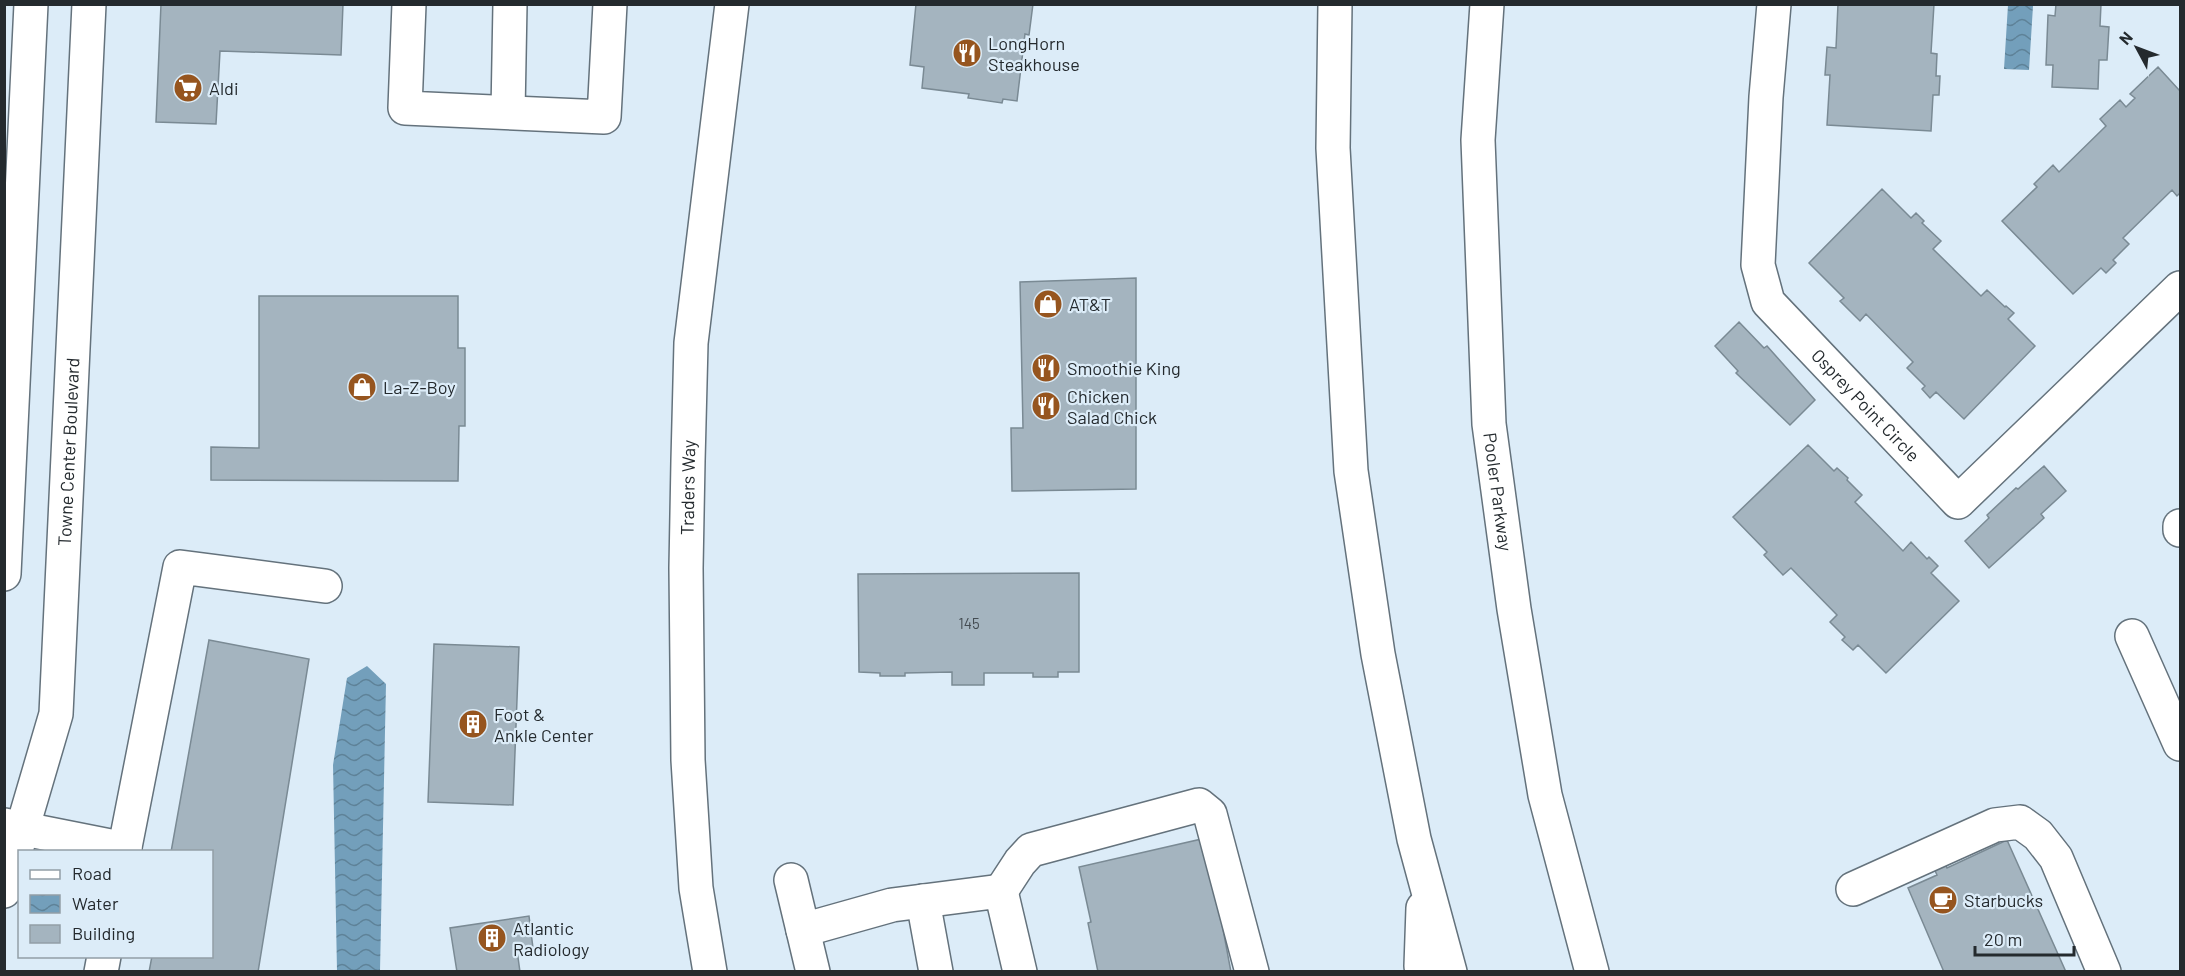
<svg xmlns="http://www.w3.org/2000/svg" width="2185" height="976" font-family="Barlow,sans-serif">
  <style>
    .water { fill: url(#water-waves) }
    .building { fill: #a4b4bf; stroke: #7a8a94; stroke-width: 1.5 }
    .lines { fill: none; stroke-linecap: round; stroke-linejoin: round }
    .minor-casing { stroke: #64727c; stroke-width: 36 }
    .major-casing { stroke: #64727c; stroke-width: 36 }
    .minor { stroke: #fff; stroke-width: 33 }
    .major { stroke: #fff; stroke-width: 33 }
    .labels { text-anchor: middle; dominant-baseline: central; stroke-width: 4.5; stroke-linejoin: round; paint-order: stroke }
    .number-label { font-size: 15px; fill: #444c52 }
    .poi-label { font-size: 18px; fill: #242a2e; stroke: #dcecf8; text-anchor: start }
    .street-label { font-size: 18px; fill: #242a2e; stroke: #dcecf8 }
  </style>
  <defs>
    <pattern id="water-waves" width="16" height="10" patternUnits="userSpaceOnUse" patternTransform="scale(1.5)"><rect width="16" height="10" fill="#739fbb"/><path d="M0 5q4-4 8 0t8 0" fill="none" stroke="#5e8298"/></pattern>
  </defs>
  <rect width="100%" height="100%" fill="#dcecf8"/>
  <path class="water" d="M2008 5 2033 6 2029 70 2004 69Z
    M367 666 386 684 380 971H337L333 765 347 678Z"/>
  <path class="building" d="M161 4H343L341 55 220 51 216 124 156 122Z
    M916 4H1033L1029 35 1025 34 1017 101 1003 99 1002 103 968 98 969 94 922 88 924 67 910 65Z
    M1838 4H1934L1931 53 1937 54 1936 76H1940L1939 95H1933L1931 131 1827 125 1830 75H1825L1827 47 1836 48Z
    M2056 4H2101L2100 26 2109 27 2107 60H2099L2098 89 2052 87 2053 65H2046L2048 15 2055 16Z
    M2158 67 2180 91V193L2177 196 2172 190 2123 238 2129 244 2113 260 2116 263 2106 273 2101 268 2073 294 2002 221 2037 187 2034 184 2053 165 2059 172 2106 126 2100 119 2120 100 2126 107 2135 98 2130 94Z
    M1882 189 1911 218 1916 213 1924 221 1922 223 1941 241 1933 249 1981 296 1987 290 2005 307 2006 306 2014 313 2008 319 2035 346 1964 419 1936 392 1930 398 1922 389 1925 386 1907 368 1913 362 1866 314 1860 321 1840 301 1844 298 1809 263Z
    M1136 278V489L1012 491 1011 428H1023L1020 282Z
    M259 296H458V348H465V426H459L458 481 211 480V447L259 448Z
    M1739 322 1764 348 1767 346 1815 400 1790 425 1736 373 1738 371 1715 346Z
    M1808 445 1834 471 1837 468 1848 478 1847 480 1862 495 1855 502 1903 551 1911 542 1927 559 1929 557 1938 566 1931 573 1959 601 1886 673 1858 645 1853 650 1842 640 1845 637 1830 622 1837 615 1791 568 1783 575 1764 555 1767 552 1733 517Z
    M2044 466 2066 491 2041 514 2044 518 1989 568 1965 541 1989 518 1987 515 2016 488 2018 489Z
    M1079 573V672H1058V677H1033V673H984V685H952V672L905 673V676H880V673L859 672 858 574Z
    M209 640 309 659 258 972H149L152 956H212V852H171Z
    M434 644 519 647 513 805 428 802Z
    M1206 838 1231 972H1098L1088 923 1091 922 1079 867Z
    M2007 840 2066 972H1944L1908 888 1937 875 1933 866 1944 861 1947 868Z
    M529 916 533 948 517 950 520 972H457L450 928Z"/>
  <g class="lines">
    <g class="minor-casing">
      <g id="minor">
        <path d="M409 4 405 108 604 117 610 4"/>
        <path id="s1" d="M1774 4 1766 97 1758 265 1768 302 1958 502 2180 288"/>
        <path d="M508 112 510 4"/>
        <path d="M2180 526V530"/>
        <path d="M4 574 31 4"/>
        <path d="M2132 636 2180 744"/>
        <path d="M4 825 125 849"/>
        <path d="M124 852 180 567 325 586"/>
        <path d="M791 880 813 972"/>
        <path d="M1853 889 1995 825 2020 822 2038 835 2056 858 2104 972"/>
        <path id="s2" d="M4 891 56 714 89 4"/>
        <path d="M1001 891 1020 862 1031 850 1199 805 1210 814 1252 972"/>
        <path d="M923 901 936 972"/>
        <path d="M803 930 892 905 1001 891 1020 972"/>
        <path d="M101 972 104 956"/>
        <path id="s3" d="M710 972 696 888 688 760 686 568 688 461 691 343 732 4"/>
      </g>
    </g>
    <g class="major-casing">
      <g id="major">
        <path d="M1335 4 1333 148 1351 471 1378 654 1414 839 1450 972"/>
        <path id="s4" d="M1487 4 1478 140 1489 424 1514 609 1545 795 1592 972"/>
        <path d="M1423 908 1421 966 1423 972"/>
      </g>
    </g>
    <use href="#minor" class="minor"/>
    <use href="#major" class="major"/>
  </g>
  <defs>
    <g id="restaurant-disc" transform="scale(1.5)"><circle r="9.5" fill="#96551f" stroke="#dcecf8"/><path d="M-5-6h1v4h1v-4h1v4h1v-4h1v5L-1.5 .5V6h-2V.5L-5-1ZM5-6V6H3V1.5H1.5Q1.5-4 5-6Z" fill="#fff"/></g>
    <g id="supermarket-disc" transform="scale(1.5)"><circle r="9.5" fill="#96551f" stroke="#dcecf8"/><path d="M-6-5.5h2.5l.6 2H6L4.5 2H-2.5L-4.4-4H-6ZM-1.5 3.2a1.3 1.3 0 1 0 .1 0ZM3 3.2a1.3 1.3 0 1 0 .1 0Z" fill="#fff"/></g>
    <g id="shop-disc" transform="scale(1.5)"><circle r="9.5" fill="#96551f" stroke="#dcecf8"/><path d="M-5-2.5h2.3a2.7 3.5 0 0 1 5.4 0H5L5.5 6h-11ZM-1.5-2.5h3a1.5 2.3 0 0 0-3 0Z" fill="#fff"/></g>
    <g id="building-disc" transform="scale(1.5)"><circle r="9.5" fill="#96551f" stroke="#dcecf8"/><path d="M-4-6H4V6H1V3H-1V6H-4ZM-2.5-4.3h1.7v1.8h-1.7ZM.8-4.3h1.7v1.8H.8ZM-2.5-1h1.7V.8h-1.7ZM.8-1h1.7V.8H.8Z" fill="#fff"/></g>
    <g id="cafe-disc" transform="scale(1.5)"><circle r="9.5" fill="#96551f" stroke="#dcecf8"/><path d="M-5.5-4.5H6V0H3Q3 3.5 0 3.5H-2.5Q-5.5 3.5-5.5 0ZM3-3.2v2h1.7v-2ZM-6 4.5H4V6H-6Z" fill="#fff"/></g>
  </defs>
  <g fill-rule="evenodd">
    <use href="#restaurant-disc" x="967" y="53"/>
    <use href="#supermarket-disc" x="188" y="88"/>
    <use href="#shop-disc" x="1048" y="304"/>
    <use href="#restaurant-disc" x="1046" y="368"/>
    <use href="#shop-disc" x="362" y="387"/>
    <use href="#restaurant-disc" x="1046" y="406"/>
    <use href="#building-disc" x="473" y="724"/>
    <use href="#cafe-disc" x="1943" y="900"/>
    <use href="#building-disc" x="492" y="938"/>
  </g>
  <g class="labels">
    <g class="number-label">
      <text x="969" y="623">145</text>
    </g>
    <g class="poi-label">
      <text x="988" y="43">LongHorn<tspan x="988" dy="21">Steakhouse</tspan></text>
      <text x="209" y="88">Aldi</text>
      <text x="1069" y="304">AT&amp;T</text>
      <text x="1067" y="368">Smoothie King</text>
      <text x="383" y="387">La-Z-Boy</text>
      <text x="1067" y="396">Chicken<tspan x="1067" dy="21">Salad Chick</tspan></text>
      <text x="494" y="714">Foot &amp;<tspan x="494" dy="21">Ankle Center</tspan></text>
      <text x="1964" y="900">Starbucks</text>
      <text x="513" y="928">Atlantic<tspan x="513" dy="21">Radiology</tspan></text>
    </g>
    <g class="street-label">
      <text stroke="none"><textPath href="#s1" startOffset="442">Osprey Point Circle</textPath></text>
      <text stroke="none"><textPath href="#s2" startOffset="447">Towne Center Boulevard</textPath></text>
      <text stroke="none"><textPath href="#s3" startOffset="486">Traders Way</textPath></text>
      <text stroke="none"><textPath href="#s4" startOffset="489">Pooler Parkway</textPath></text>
    </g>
  </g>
  <rect width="2185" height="976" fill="none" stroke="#242a2e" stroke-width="12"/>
  <rect x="18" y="850" width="195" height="108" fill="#dcecf8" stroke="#929ea7" stroke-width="1.5"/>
  <rect x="30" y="870" width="30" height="9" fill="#ffffff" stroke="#929ea7" stroke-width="1.5"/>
  <text x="72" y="880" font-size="18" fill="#242a2e">Road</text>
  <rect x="30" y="895" width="30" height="18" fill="url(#water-waves)" stroke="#929ea7" stroke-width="1.5"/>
  <text x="72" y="910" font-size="18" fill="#242a2e">Water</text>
  <rect x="30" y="925" width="30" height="18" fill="#a4b4bf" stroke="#929ea7" stroke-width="1.5"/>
  <text x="72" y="940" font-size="18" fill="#242a2e">Building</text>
  <g transform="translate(2137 48) rotate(311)" stroke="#dcecf8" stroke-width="4.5" paint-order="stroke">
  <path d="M0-4.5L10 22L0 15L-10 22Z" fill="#242a2e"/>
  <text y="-9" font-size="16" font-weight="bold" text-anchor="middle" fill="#242a2e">N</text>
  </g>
  <path d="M1975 946v9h99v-9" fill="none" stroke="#242a2e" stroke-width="3"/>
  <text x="1984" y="946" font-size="18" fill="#242a2e" stroke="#dcecf8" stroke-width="4.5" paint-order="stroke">20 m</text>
</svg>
